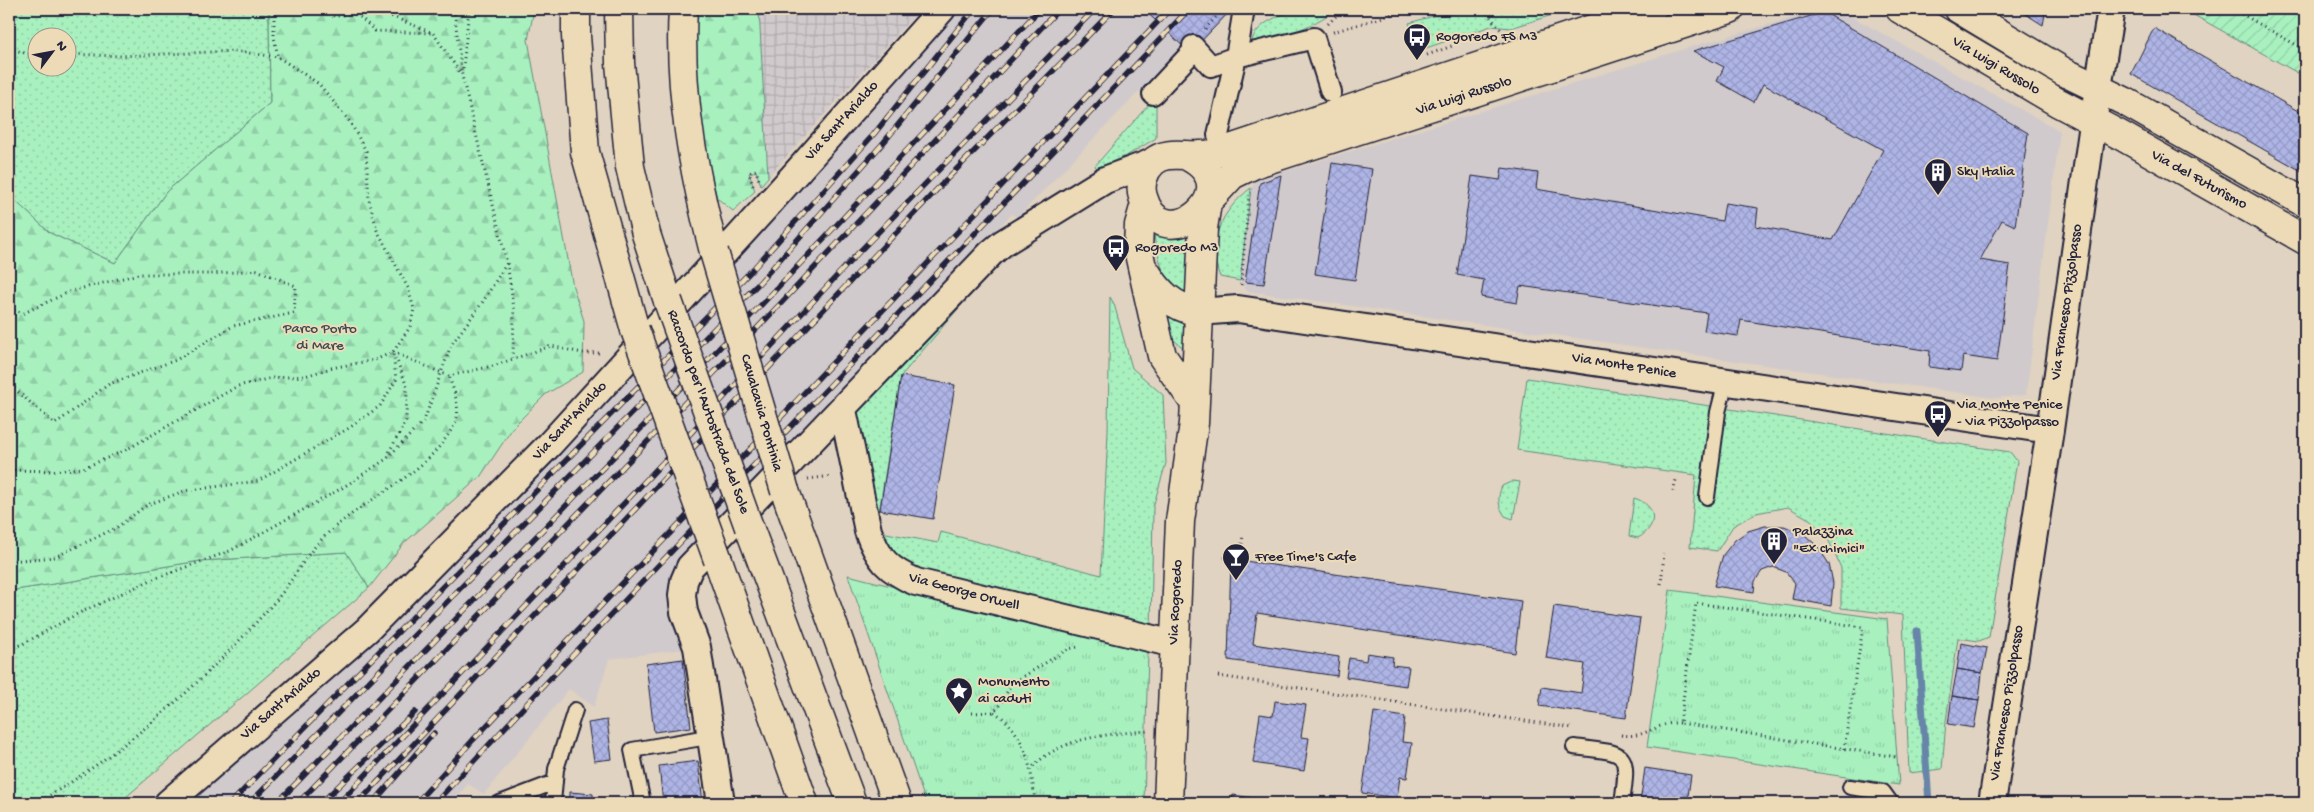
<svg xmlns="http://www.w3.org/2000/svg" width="2314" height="812" font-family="'Gochi Hand',sans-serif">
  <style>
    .built { fill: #d1cacc }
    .industrial { fill: url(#industrial-grid) }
    .grass { fill: url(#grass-dots); stroke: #658a7d; fill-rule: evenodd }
    .forest { fill: url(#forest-firs); stroke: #658a7d }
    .park { fill: url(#park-tufts); stroke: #658a7d }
    .garden { fill: url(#garden-furrows); stroke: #658a7d }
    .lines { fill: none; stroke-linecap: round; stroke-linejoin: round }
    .stream { stroke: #6685a8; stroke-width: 7 }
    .building { fill: url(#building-cross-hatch); stroke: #22223b }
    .service-casing { stroke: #22223b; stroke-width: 18 }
    .pedestrian-casing { stroke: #22223b; stroke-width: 24 }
    .minor-casing { stroke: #22223b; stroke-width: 30 }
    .tertiary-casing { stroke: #22223b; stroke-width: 31 }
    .trunk-casing { stroke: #22223b; stroke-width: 31 }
    .path { stroke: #22223b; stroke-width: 3; stroke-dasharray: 1 4; stroke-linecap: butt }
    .service { stroke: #eddbb8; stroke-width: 14 }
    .pedestrian { stroke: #eddbb8; stroke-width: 20 }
    .minor { stroke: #eddbb8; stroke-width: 26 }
    .tertiary { stroke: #eddbb8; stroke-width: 28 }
    .trunk { stroke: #eddbb8; stroke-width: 28 }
    .rail-casing { stroke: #22223b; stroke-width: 5.5 }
    .rail { stroke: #eddbb8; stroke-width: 4; stroke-dasharray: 11; stroke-linecap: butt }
    .tertiary-bridge-casing { stroke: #22223b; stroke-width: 31; stroke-linecap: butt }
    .trunk-bridge-casing { stroke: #22223b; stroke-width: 31; stroke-linecap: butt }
    .tertiary-bridge { stroke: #eddbb8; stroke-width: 28 }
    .trunk-bridge { stroke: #eddbb8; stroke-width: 28 }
    .labels { text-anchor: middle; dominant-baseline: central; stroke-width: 4; stroke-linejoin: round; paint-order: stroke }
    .poi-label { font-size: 15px; fill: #22223b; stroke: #eddbb8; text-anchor: start }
    .street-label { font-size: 15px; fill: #22223b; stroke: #eddbb8 }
    .park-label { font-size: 15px; fill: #3d4b55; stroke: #eddbb8 }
  </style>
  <defs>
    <pattern id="industrial-grid" width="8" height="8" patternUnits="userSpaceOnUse" patternTransform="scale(1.25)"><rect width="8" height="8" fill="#d1cacc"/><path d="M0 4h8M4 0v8" fill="none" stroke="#b3adb0"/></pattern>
    <pattern id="grass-dots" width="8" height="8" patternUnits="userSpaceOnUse" patternTransform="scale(1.25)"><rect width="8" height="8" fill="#a8f1bf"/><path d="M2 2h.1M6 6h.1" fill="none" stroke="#90cea5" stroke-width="1.8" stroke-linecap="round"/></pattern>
    <pattern id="forest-firs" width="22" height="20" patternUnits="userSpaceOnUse" patternTransform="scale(1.25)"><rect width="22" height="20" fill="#a8f1bf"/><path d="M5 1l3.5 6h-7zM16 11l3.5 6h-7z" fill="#90cea5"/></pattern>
    <pattern id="park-tufts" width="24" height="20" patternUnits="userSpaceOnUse" patternTransform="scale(1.25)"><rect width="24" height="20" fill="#a8f1bf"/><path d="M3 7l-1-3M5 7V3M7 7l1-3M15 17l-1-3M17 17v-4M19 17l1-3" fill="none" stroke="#90cea5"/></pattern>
    <pattern id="garden-furrows" width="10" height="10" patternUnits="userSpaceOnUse" patternTransform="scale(1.25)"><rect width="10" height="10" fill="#a8f1bf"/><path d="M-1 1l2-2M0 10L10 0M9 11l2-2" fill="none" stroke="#90cea5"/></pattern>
    <pattern id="building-cross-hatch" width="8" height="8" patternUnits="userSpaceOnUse" patternTransform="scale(1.25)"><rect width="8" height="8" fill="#aeb4e5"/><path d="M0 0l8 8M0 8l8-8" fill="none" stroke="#959ac5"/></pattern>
  </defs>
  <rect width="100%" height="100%" fill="#e0d3c1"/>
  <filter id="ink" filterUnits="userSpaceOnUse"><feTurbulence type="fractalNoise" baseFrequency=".02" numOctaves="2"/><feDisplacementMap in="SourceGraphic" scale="10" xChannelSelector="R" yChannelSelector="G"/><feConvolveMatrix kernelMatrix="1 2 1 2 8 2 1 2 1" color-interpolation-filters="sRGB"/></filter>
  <g filter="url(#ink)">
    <path class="built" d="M957 9H1219L1017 218 1012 214 996 230 687 553 685 649 609 659 594 707 569 689 484 794 468 784 452 803H180L489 521 628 379 734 265Z
      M1824 9H1831L1854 18 2060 131 2026 395 1996 398 1247 291 1240 281 1251 188 1257 180 1694 46Z"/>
    <path class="industrial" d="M759 9H920L768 177Z"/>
    <path class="grass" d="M9 9H269L270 103 167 191 115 263 50 233 9 195ZM38 38H68V68H38Z
      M1298 9H1336C1311 29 1281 36 1251 47 1252 24 1280 15 1298 9Z
      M1491 9H1571L1511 28 1491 26 1420 50 1409 23 1433 16Z
      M1156 96V138L1128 155 1097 168 1095 166Z
      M1251 188 1240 281 1220 277C1206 241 1222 210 1251 188Z
      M1154 236 1171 239 1189 236 1188 295C1184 294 1180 293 1177 291 1163 282 1157 251 1154 236Z
      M1002 257 901 376 876 531 938 543 941 532 1101 575 1108 432 1110 297 1114 304 1132 368 1163 395 1166 463 1153 507 1151 634 917 576C896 568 884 556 875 535L852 416 855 410Z
      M1162 310 1187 327V351L1168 335Z
      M1527 378 2010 452 2017 461 1989 637 1979 641 1958 638 1946 721 1942 769 1909 773 1903 615 1841 608V568L1829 541 1811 520 1788 507 1756 513 1733 526 1717 551 1690 547 1696 475 1517 450Z
      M1513 481 1520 482 1513 519 1505 516C1498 506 1497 498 1502 486Z
      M1634 498C1657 505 1659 526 1638 538L1629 536Z
      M346 552 369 588 119 803H9V591L200 561Z"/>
    <path class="forest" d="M269 9H534L528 40 573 287 584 321 583 372 546 394 514 426 480 477 404 543 369 588 346 552 200 561 9 591V195L50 233 115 263 167 191 270 103Z
      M693 9H759L768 177 761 185 756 171 749 173 755 191 733 211 717 198 698 118Z"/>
    <path class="park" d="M848 575 1148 652 1144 803H926Z
      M1670 590 1887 619 1899 785 1647 747Z"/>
    <path class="garden" d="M2183 9H2305V77Z"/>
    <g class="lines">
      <path class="stream" d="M1917 631 1929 803"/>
    </g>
    <path class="building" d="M1143 9H1166L1155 20Z
      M1192 9H1232L1190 53 1169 33Z
      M2015 9H2046L2043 25 2024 13Z
      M1824 12 2028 133 2015 226 2002 220 1980 260 2010 265 1997 361 1963 356 1961 371 1929 367 1930 351 1741 320 1738 336 1704 331 1707 313 1520 286 1517 303 1481 297 1484 280 1457 275 1472 176 1500 180 1502 168 1538 173 1536 189 1722 221 1725 203 1758 208 1756 226 1833 240 1883 150 1763 84 1754 102 1717 81 1724 67 1693 51Z
      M2154 28 2305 115V173L2131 74Z
      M1332 163 1372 169 1355 280 1315 274Z
      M1281 175 1264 284 1245 282 1260 183Z
      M901 376 955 385 933 519 880 510Z
      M1765 526H1784L1804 534 1818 547 1829 564 1833 583 1831 606 1792 599 1795 583 1786 572 1773 567 1762 571 1755 581 1754 592 1714 586 1723 555 1735 540 1748 531Z
      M1231 559 1521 601 1515 653 1257 613 1253 644 1339 657 1337 676 1228 660Z
      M1554 606 1640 618 1626 718 1539 706 1542 687 1581 693 1585 664 1546 658Z
      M1961 643 1987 648 1982 673 1957 669Z
      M1367 653 1393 657 1392 665 1409 667 1406 686 1346 677 1349 658 1366 661Z
      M683 659 691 727 654 732 646 664Z
      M1957 669 1982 673 1979 700 1952 696Z
      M1952 696 1979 700 1974 728 1948 724Z
      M1275 701 1306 705 1301 737 1309 738 1304 771 1253 763 1260 714 1273 716Z
      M1374 712 1405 717 1402 742 1412 743 1407 778 1400 777 1397 798 1362 793Z
      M607 720 612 759 594 761 588 723Z
      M698 761 703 803H663L659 766Z
      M1645 768 1691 775 1687 803H1640Z
      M570 792 593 794V803H570Z
      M1233 795 1288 803H1231Z"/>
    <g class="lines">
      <g class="service-casing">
        <path id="service" d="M1707 497 1718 412 1726 381
          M1574 747C1626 754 1630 748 1622 803
          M1850 787 1883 792 1891 803
          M500 803 555 782
          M553 803 556 769 575 710
          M643 803 632 750 702 738 712 739"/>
      </g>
      <g class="pedestrian-casing">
        <path id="pedestrian" d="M1193 46 1211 66 1236 57 1314 38 1331 92
          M1153 94 1195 49
          M1218 135 1236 57 1244 9"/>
      </g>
      <g class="minor-casing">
        <path id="minor" d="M1198 312 1238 309 2050 430
          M843 410 868 531C878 559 888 570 916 582L1174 644
          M168 803 367 630 550 444 764 209 942 9
          M721 803 697 647 684 612 682 595 684 581 690 567 991 253 1003 243 1105 180 1153 162
          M1992 803 2050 430 2098 88 2111 9"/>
      </g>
      <g class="tertiary-casing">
        <path id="tertiary" d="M683 9C678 91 694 173 714 252
          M1900 9 2057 102 2120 135 2305 240
          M1959 9 2064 72 2126 102 2305 203
          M1185 155C1256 188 1162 264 1143 197 1139 185 1144 170 1153 162 1167 150 1185 157 1201 155 1210 155 1219 153 1227 150L1652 9
          M1208 201 1232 175 1257 163 1730 9
          M1145 204 1139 225 1138 249 1162 356 1194 402
          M1146 272C1159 293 1173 307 1198 312
          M785 491 897 803
          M1168 803 1180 521 1194 423 1203 228 1207 203"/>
      </g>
      <g class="trunk-casing">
        <path id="trunk" d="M576 9V36L585 152 635 330
          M619 9 620 63 630 167 646 234 668 301
          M749 527 852 803
          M718 560 804 803"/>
      </g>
      <path class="path" d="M274 9V37L278 57
        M326 9 334 17 355 12 375 31 433 33
        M373 9 433 33 461 74
        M454 9 462 76 507 263 514 308 513 358
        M1484 9 1501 30
        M2233 9 2305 50
        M1264 14 1278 9
        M1328 24 1343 9
        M1205 29 1216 17
        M1333 32 1409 9
        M9 48 28 54H38
        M1427 55 1452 46
        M463 68 469 9
        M753 186 749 173 756 170 759 180
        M1241 285 1249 195
        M9 309 24 313 71 291 139 274H211L257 270 296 286 294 313 233 326 176 360 109 384 55 424 9 384
        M393 352 449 376 493 366 551 346 582 353H600
        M389 452 406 421 407 387 396 358
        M9 470 53 471 83 468 124 451 238 386 272 378 305 376 331 368 375 360 393 352 410 327 414 309 408 288 377 230 369 200 366 151 350 122 319 84 278 57 234 51 121 56 68 54
        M808 479 832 476
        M1673 491 1676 480
        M1224 558 1241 550 1243 535
        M9 561 55 557 116 528 147 505 184 491 258 481 349 428 380 406 396 380 393 352
        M1661 584 1664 554
        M9 647 21 645 77 614 151 580 230 551 342 488 385 460 424 421 451 345 482 303 507 263
        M1218 676 1573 728
        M994 712C1025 730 1032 769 1035 803
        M972 713 994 712 1003 700 1011 684 1068 649 1078 647
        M1621 735C1648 739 1654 722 1680 723
        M1844 749 1863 627 1696 603 1680 723 1897 757
        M1030 770C1058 737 1108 734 1148 731
        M37 803C125 752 204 682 271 606 289 587 301 562 319 542 359 499 423 480 453 427 463 412 454 392 449 376"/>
      <use href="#service" class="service"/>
      <use href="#pedestrian" class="pedestrian"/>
      <use href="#minor" class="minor"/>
      <use href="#tertiary" class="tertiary"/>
      <use href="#trunk" class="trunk"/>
      <g class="rail-casing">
        <path id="rail" d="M231 803 753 269 874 134 974 9
          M250 803 759 283 884 142 993 9
          M277 803 763 303 1040 9
          M298 803 767 318 1059 9
          M321 803 415 712
          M339 803 687 437 859 252 1095 9
          M358 803 944 182 1114 9
          M373 803 434 733
          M416 803 473 740 1170 9
          M435 803 547 682 1189 9"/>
      </g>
      <use href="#rail" class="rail"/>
      <g class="tertiary-bridge-casing">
        <path id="tertiary-bridge" d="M714 252 785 491"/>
      </g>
      <g class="trunk-bridge-casing">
        <path id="trunk-bridge" d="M668 301 749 527
          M635 330 718 560"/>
      </g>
      <use href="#tertiary-bridge" class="tertiary-bridge"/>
      <use href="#trunk-bridge" class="trunk-bridge"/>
    </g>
  </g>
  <defs>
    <g id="bus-pin" transform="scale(1.4375)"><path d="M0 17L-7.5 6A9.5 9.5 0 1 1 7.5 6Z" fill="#22223b" stroke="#eddbb8"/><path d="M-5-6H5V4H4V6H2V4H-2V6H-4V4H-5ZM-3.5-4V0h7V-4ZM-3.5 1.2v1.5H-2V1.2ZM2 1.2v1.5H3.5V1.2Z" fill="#fff"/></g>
    <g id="building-pin" transform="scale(1.4375)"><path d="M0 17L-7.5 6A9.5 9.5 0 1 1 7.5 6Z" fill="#22223b" stroke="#eddbb8"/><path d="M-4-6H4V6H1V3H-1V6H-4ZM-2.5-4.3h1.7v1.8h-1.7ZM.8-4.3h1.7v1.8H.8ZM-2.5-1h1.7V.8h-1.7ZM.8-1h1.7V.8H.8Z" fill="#fff"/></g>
    <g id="bar-pin" transform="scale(1.4375)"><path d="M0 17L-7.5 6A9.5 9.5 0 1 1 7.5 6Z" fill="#22223b" stroke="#eddbb8"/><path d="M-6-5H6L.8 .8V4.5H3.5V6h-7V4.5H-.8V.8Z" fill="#fff"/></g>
    <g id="sight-pin" transform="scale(1.4375)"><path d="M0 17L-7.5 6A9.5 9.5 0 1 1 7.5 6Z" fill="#22223b" stroke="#eddbb8"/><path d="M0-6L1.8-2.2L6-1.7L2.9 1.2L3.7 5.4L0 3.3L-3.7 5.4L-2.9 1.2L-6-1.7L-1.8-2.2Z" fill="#fff"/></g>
  </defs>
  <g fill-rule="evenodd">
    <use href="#bus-pin" x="1417" y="37"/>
    <use href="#building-pin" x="1938" y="172"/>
    <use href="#bus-pin" x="1116" y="248"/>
    <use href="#bus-pin" x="1938" y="414"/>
    <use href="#building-pin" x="1774" y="541"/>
    <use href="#bar-pin" x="1236" y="557"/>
    <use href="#sight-pin" x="959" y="691"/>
  </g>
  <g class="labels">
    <g class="poi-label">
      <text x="1436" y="37">Rogoredo FS M3</text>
      <text x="1957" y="172">Sky Italia</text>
      <text x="1135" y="248">Rogoredo M3</text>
      <text x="1957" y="405">Via Monte Penice<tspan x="1957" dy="17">- Via Pizzolpasso</tspan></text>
      <text x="1793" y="532">Palazzina<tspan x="1793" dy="17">"Ex chimici"</tspan></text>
      <text x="1255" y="557">Free Time's Cafe</text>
      <text x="978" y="682">Monumento<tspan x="978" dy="17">ai caduti</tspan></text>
    </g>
    <g class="street-label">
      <text transform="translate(1996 66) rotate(31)">Via Luigi Russolo</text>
      <text transform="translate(1464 96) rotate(-18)">Via Luigi Russolo</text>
      <text transform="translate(842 121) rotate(-48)">Via Sant'Arialdo</text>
      <text transform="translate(2199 180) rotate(29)">Via del Futurismo</text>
      <text transform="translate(2067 302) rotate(-82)">Via Francesco Pizzolpasso</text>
      <text transform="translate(1624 366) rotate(9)">Via Monte Penice</text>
      <text transform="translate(708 412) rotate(70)">Raccordo per l'Autostrada del Sole</text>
      <text transform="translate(761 413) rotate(74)">Cavalcavia Pontinia</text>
      <text transform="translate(570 421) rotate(-47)">Via Sant'Arialdo</text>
      <text transform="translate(964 592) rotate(15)">Via George Orwell</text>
      <text transform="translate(1176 602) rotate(-87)">Via Rogoredo</text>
      <text transform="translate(2007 703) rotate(-81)">Via Francesco Pizzolpasso</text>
      <text transform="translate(281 704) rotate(-41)">Via Sant'Arialdo</text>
    </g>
    <g class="park-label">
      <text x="320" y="329">Parco Porto<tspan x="320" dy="17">di Mare</tspan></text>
    </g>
  </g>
  <rect width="2314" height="812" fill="none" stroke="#eddbb8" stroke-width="30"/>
  <rect x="15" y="15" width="2284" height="782" fill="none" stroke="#22223b" stroke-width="2" filter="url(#ink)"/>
  <g transform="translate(52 52) rotate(58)"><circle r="24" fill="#eddbb8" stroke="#9c9186"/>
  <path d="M0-4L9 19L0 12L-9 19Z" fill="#22223b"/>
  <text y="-8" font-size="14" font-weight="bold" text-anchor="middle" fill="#22223b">N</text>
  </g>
</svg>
